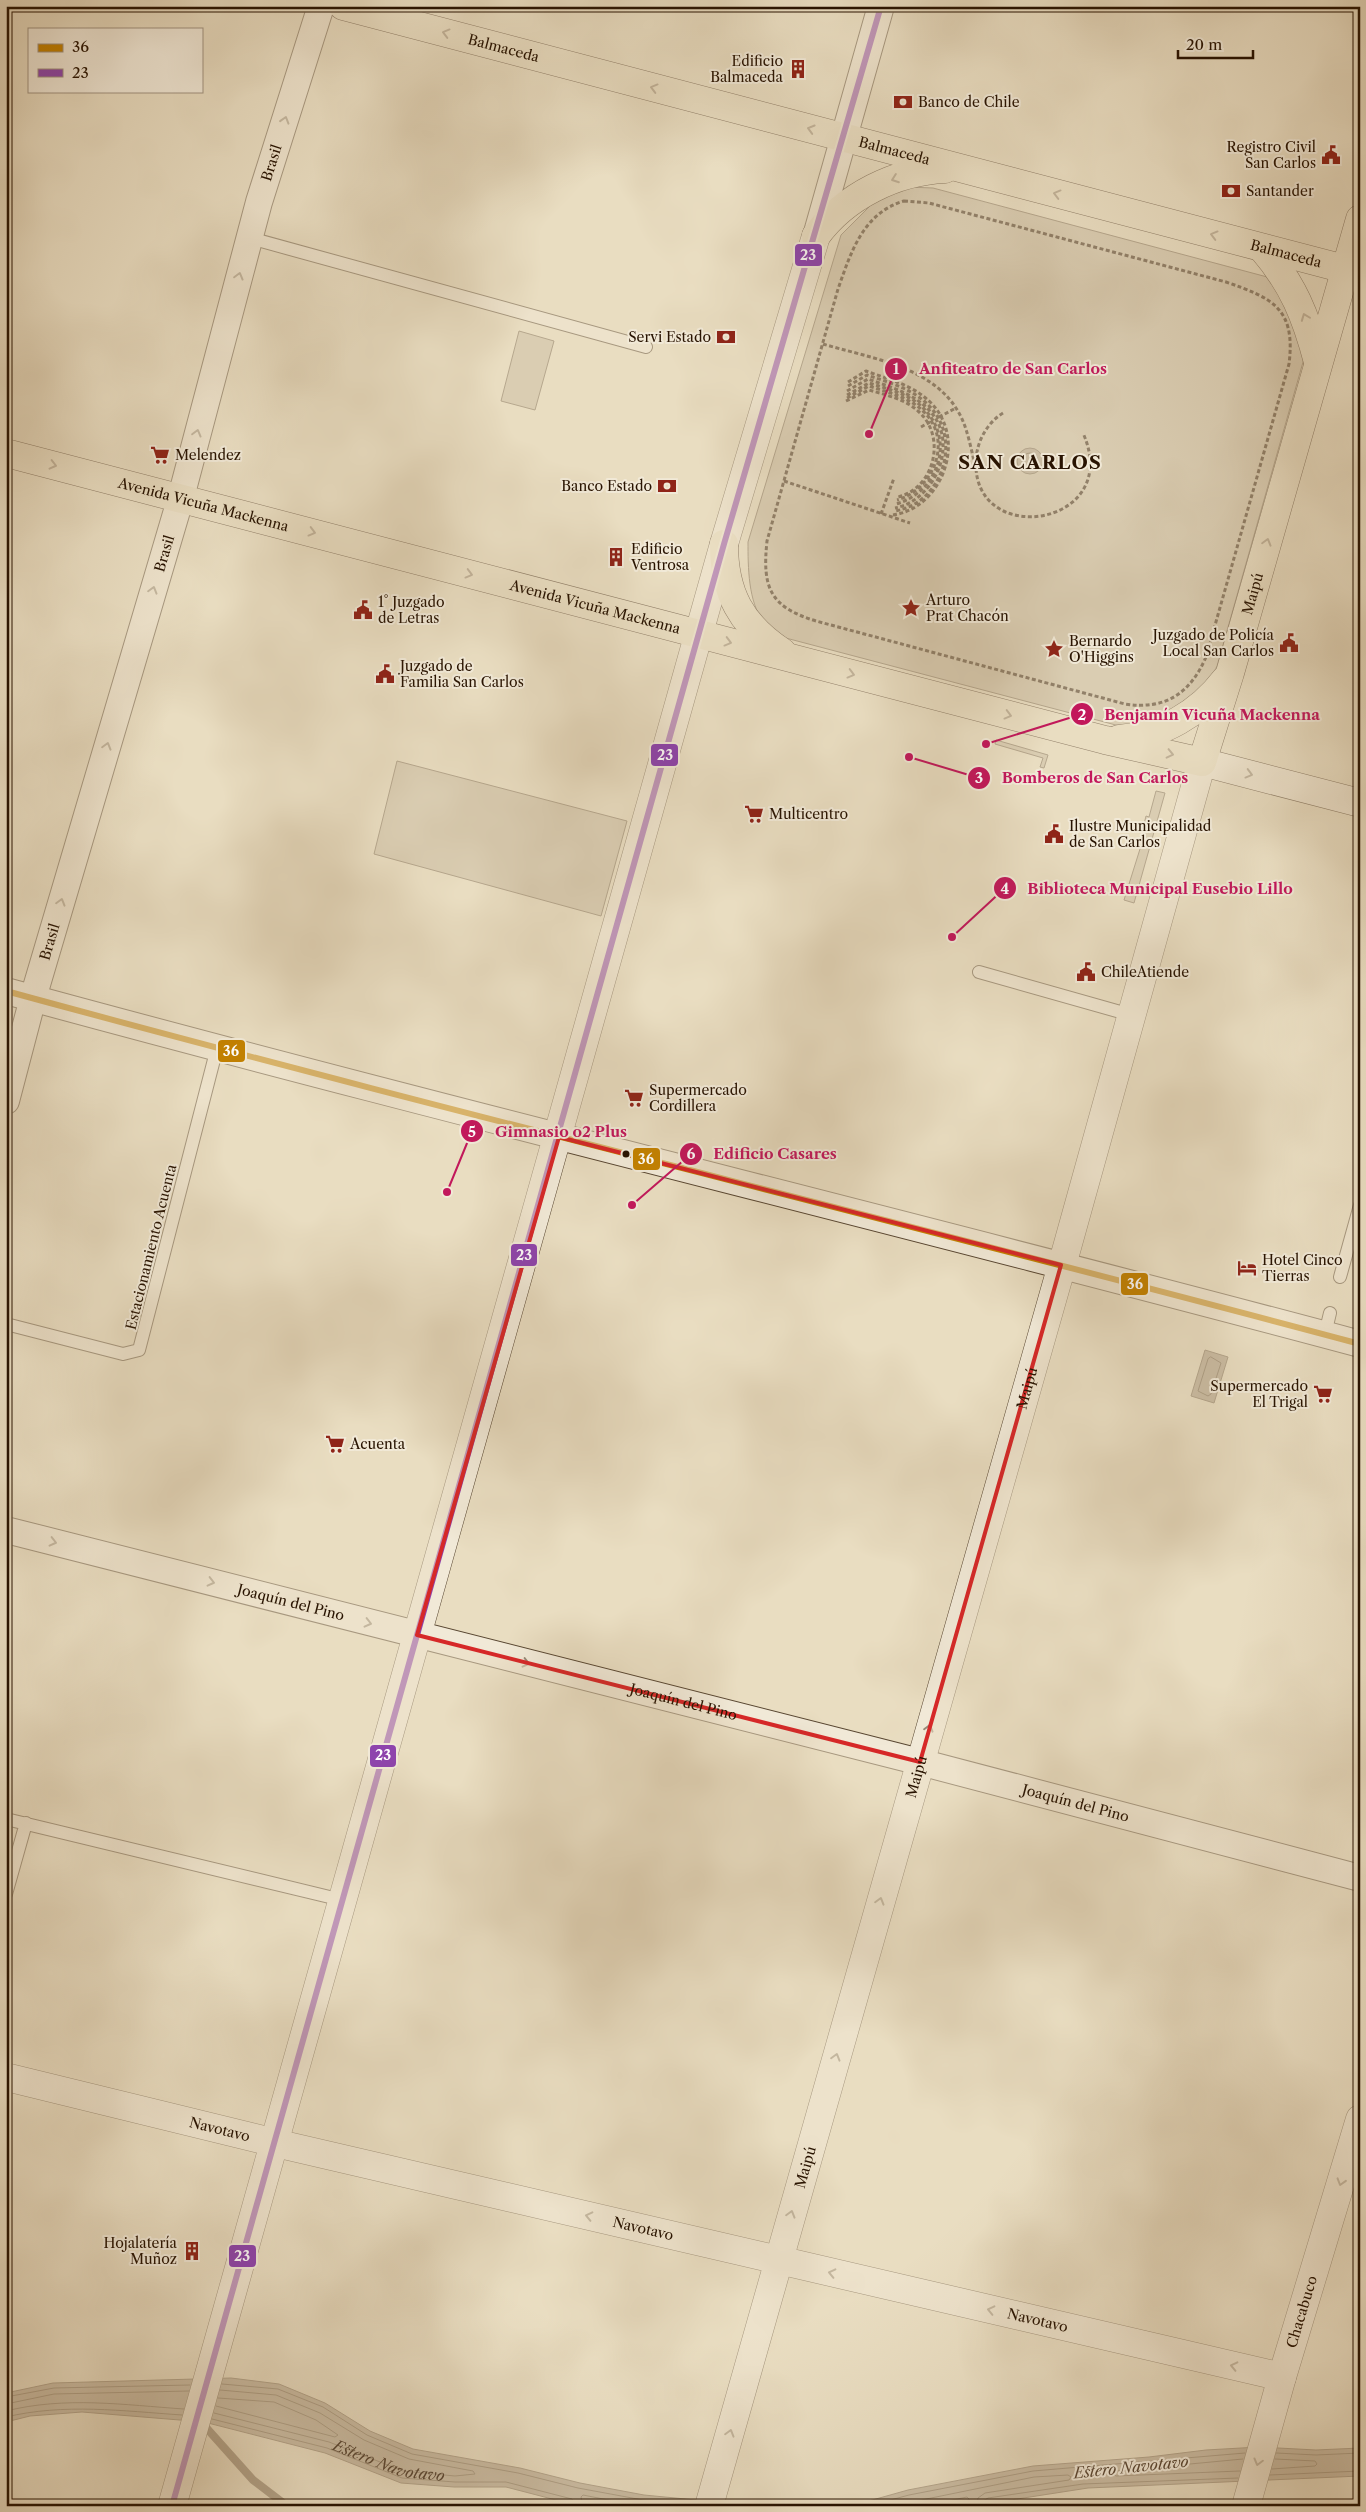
<svg xmlns="http://www.w3.org/2000/svg" width="1366" height="2512" font-family="'Libre Caslon Text',serif">
  <style>
    .green { fill: #c8bba0; stroke: #786750 }
    .water { fill: #a79880; stroke: #74634d }
    .lines { fill: none; stroke-linecap: round; stroke-linejoin: round }
    .shore { stroke: #685640; stroke-width: 1 }
    .stream { stroke: #74634d; stroke-width: 8 }
    .service-casing { stroke: #584631; stroke-width: 14 }
    .minor-casing { stroke: #584631; stroke-width: 28 }
    .tertiary-casing { stroke: #584631; stroke-width: 29 }
    .secondary-casing { stroke: #281301; stroke-width: 29 }
    .primary-casing { stroke: #281301; stroke-width: 29 }
    .path { stroke: #281301; stroke-width: 3; stroke-dasharray: 4 2.5; stroke-linecap: butt }
    .service { stroke: #f1e9d7; stroke-width: 12 }
    .minor { stroke: #f1e9d7; stroke-width: 26 }
    .tertiary { stroke: #f1e9d7; stroke-width: 28 }
    .secondary { stroke: #f1e9d7; stroke-width: 28 }
    .primary { stroke: #e9ddc1; stroke-width: 28 }
    .bus-1-casing { stroke: #f1e9d7; stroke-width: 10 }
    .bus-2-casing { stroke: #f1e9d7; stroke-width: 10 }
    .bus-1 { stroke: #c38100; stroke-width: 6 }
    .bus-2 { stroke: #8e44ad; stroke-width: 6 }
    .oneway { stroke: #92826b }
    .oneway2 { stroke: #978977 }
    .marked { fill: none; stroke: #d62828; stroke-width: 4; stroke-linejoin: round }
    .bus-dot { fill: #281301; stroke: #f1e9d7; stroke-width: 2 }
    .labels { text-anchor: middle; dominant-baseline: central; stroke-width: 4; stroke-linejoin: round; paint-order: stroke }
    .street-label { font-size: 14px; fill: #281301; stroke: #f1e9d7 }
    .poi-label { font-size: 14px; fill: #281301; stroke: #f1e9d7; text-anchor: start }
    .water-label { font-size: 15px; font-style: italic; fill: #5b4834; stroke: #f1e9d7 }
    .district-label { font-size: 19px; font-weight: bold; letter-spacing: 1px; fill: #281301; stroke: #f1e9d7 }
    .leader { fill: none; stroke: #c2185b; stroke-width: 2 }
    .callout-dot { fill: #c2185b; stroke: #f1e9d7; stroke-width: 2 }
    .mark-label { font-size: 15px; text-anchor: middle; font-weight: bold; fill: #fff }
    .callout-label { font-size: 15px; text-anchor: middle; font-weight: bold; fill: #c2185b; stroke: #f1e9d7; stroke-width: 4; stroke-linejoin: round; paint-order: stroke }
    .line-badge { stroke: #f1e9d7; stroke-width: 2 }
    .badge-label { font-size: 14px; text-anchor: middle; font-weight: bold; fill: #fff }
  </style>
  <rect width="100%" height="100%" fill="#e9ddc1"/>
  <filter id="stains"><feTurbulence type="fractalNoise" baseFrequency=".004" numOctaves="4"/><feColorMatrix values="0 0 0 0 .2 0 0 0 0 .09 0 0 0 0 .02 0 0 0 .5 -.17"/></filter>
  <radialGradient id="worn" r=".72"><stop offset=".6" stop-color="#630" stop-opacity="0"/><stop offset="1" stop-color="#630" stop-opacity=".3"/></radialGradient>
  <path class="green" d="M907 187 933 188 1271 278 1280 288 1305 355 1217 666 1203 694 1131 729 782 637C776 633 768 628 764 622 748 603 748 566 748 542L841 235 872 204Z
    M519 331 554 341 535 410 501 401Z
    M996 740 1048 755 1044 768 1040 767 1043 758 995 744Z
    M397 761 627 821 601 916 374 854Z
    M1156 791 1165 793 1134 903 1124 900 1145 833 1142 832 1146 816 1149 817Z"/>
  <path class="water" d="M1017 461a13 13 0 1 1 26 0a13 13 0 1 1-26 0Z
    M1205 1350 1228 1357 1214 1403 1191 1396Z
    M231 2378 279 2384 325 2403 370 2431 413 2449 520 2468 580 2483 644 2495 748 2505 858 2504 908 2490 1033 2466 1149 2457 1206 2450 1259 2447 1316 2450 1360 2448V2476L1088 2488 972 2506H579L506 2487H454L401 2483 325 2453 204 2422 82 2412 30 2416 6 2422V2393L53 2383Z"/>
  <g class="lines">
    <g class="shore">
      <circle cx="1030" cy="461" r="8"/>
      <path d="M1211 1357 1221 1363 1211 1394 1208 1396 1198 1391 1208 1359Z"/>
      <path d="M222 2384 278 2389 323 2407 367 2435 412 2454 518 2473 578 2488 643 2500 694 2505"/>
      <path d="M6 2397 54 2388 190 2385"/>
      <path d="M6 2404 54 2394 189 2391"/>
      <path d="M216 2406 335 2437 338 2435 316 2420 274 2402 218 2398"/>
      <path d="M6 2411C66 2396 124 2405 184 2409"/>
      <path id="s1" d="M214 2413 329 2442 403 2471 455 2476 475 2474 473 2471 409 2459 364 2440 320 2413 276 2395 220 2390"/>
      <path d="M6 2417C65 2403 122 2411 182 2415"/>
      <path d="M212 2419 327 2448 402 2478 455 2482H506L572 2499 576 2506"/>
      <path d="M1276 2453 1316 2455 1360 2453"/>
      <path d="M1272 2469 1315 2466 1317 2464 1315 2461 1275 2459"/>
      <path d="M1240 2471 1116 2476 1113 2474 1116 2471 1243 2459"/>
      <path d="M1270 2475 1360 2471"/>
      <path d="M583 2506 581 2497 583 2495 639 2506"/>
      <path d="M868 2506 909 2495 1033 2471 1245 2453"/>
      <path d="M892 2506 1034 2477 1068 2475 1071 2477 1069 2480 985 2493 978 2498 976 2506"/>
      <path d="M923 2506 967 2497 969 2499V2506"/>
      <path d="M983 2506V2501L988 2498 1083 2484 1238 2478"/>
    </g>
    <path class="stream" d="M202 2423 253 2480 287 2506"/>
    <g class="service-casing">
      <path id="service" d="M250 238 646 347
        M979 972 1131 1015
        M1340 1277 1360 1205
        M6 1324 123 1354 139 1350 217 1048
        M1325 1334 1330 1313
        M6 1819 342 1900
        M6 1894 26 1823"/>
    </g>
    <g class="minor-casing">
      <g id="minor">
        <path d="M816 236 881 6"/>
        <path d="M6 991C456 1114 909 1223 1360 1344"/>
        <path id="s2" d="M6 1101 33 998 181 497 259 202 321 6"/>
        <path id="s3" d="M6 1530 920 1762 1360 1878"/>
      </g>
    </g>
    <g class="tertiary-casing">
      <g id="tertiary">
        <path id="s4" d="M6 2077 288 2146 1282 2377"/>
        <path d="M172 2506 724 544 816 236"/>
        <path id="s5" d="M709 2506 1066 1251 1202 762"/>
        <path id="s6" d="M1246 2506 1282 2377 1360 2119"/>
      </g>
    </g>
    <g class="secondary-casing">
      <path id="secondary" d="M1202 762 1360 803"/>
    </g>
    <g class="primary-casing">
      <g id="primary">
        <path id="s7" d="M343 6 1360 273"/>
        <path d="M816 236C845 196 896 171 945 169"/>
        <path d="M1262 248C1293 284 1306 316 1318 362"/>
        <path id="s8" d="M6 453 1105 740 1202 762 1230 673 1360 219"/>
        <path d="M724 544C724 593 741 625 782 652"/>
        <path d="M1119 739C1161 736 1200 713 1225 680"/>
      </g>
    </g>
    <path class="path" d="M904 201 929 203 1226 282C1272 298 1296 308 1289 364L1206 657C1190 694 1165 710 1125 704L816 621C770 607 762 588 767 541L838 289C851 252 863 213 904 201Z
      M823 344C869 358 933 366 959 413 967 427 970 445 974 460
      M848 382 866 371C890 380 914 385 932 404 967 441 942 508 893 515
      M848 386 867 375C890 383 915 389 932 409 962 444 940 505 894 511
      M847 391 868 379C890 387 913 393 929 410 960 442 936 500 895 508
      M847 395 869 383C887 389 907 393 921 406 957 438 939 492 896 504
      M847 398 869 386C889 393 910 397 925 413 953 442 933 490 897 500
      M846 401 869 390C886 395 905 399 918 411 947 436 935 488 898 497
      M1003 413C987 423 977 441 976 460 971 550 1125 527 1083 433
      M939 417 956 408
      M921 427 930 422
      M784 481 910 523
      M881 514 894 478"/>
    <use href="#service" class="service"/>
    <use href="#minor" class="minor"/>
    <use href="#tertiary" class="tertiary"/>
    <use href="#secondary" class="secondary"/>
    <use href="#primary" class="primary"/>
    <g class="bus-1-casing">
      <path id="bus-1" d="M6 991C456 1114 909 1223 1360 1344"/>
    </g>
    <g class="bus-2-casing">
      <path id="bus-2" d="M172 2506 724 544 881 6"/>
    </g>
    <use href="#bus-1" class="bus-1"/>
    <use href="#bus-2" class="bus-2"/>
  </g>
  <defs><path id="oneway-chevron" d="M-2-3.5L2.5 0L-2 3.5" fill="none" stroke-width="1.6" stroke-linecap="round" stroke-linejoin="round" transform="scale(1.25)"/></defs>
  <g class="oneway">
    <use href="#oneway-chevron" transform="translate(446 33) rotate(-165)"/>
    <use href="#oneway-chevron" transform="translate(654 88) rotate(-165)"/>
    <use href="#oneway-chevron" transform="translate(811 129) rotate(-164)"/>
    <use href="#oneway-chevron" transform="translate(895 179) rotate(160)"/>
    <use href="#oneway-chevron" transform="translate(1057 194) rotate(-165)"/>
    <use href="#oneway-chevron" transform="translate(1214 235) rotate(-165)"/>
    <use href="#oneway-chevron" transform="translate(1305 317) rotate(-111)"/>
    <use href="#oneway-chevron" transform="translate(53 465) rotate(14)"/>
    <use href="#oneway-chevron" transform="translate(312 532) rotate(15)"/>
    <use href="#oneway-chevron" transform="translate(1267 542) rotate(-74)"/>
    <use href="#oneway-chevron" transform="translate(469 574) rotate(15)"/>
    <use href="#oneway-chevron" transform="translate(728 642) rotate(15)"/>
    <use href="#oneway-chevron" transform="translate(851 674) rotate(15)"/>
    <use href="#oneway-chevron" transform="translate(1008 715) rotate(15)"/>
    <use href="#oneway-chevron" transform="translate(1170 754) rotate(13)"/>
  </g>
  <g class="oneway2">
    <use href="#oneway-chevron" transform="translate(285 120) rotate(-73)"/>
    <use href="#oneway-chevron" transform="translate(239 276) rotate(-75)"/>
    <use href="#oneway-chevron" transform="translate(197 433) rotate(-75)"/>
    <use href="#oneway-chevron" transform="translate(153 590) rotate(-74)"/>
    <use href="#oneway-chevron" transform="translate(107 746) rotate(-74)"/>
    <use href="#oneway-chevron" transform="translate(1249 774) rotate(15)"/>
    <use href="#oneway-chevron" transform="translate(61 902) rotate(-74)"/>
    <use href="#oneway-chevron" transform="translate(53 1542) rotate(14)"/>
    <use href="#oneway-chevron" transform="translate(211 1582) rotate(14)"/>
    <use href="#oneway-chevron" transform="translate(368 1623) rotate(14)"/>
    <use href="#oneway-chevron" transform="translate(526 1663) rotate(14)"/>
    <use href="#oneway-chevron" transform="translate(929 1728) rotate(-74)"/>
    <use href="#oneway-chevron" transform="translate(880 1901) rotate(-74)"/>
    <use href="#oneway-chevron" transform="translate(836 2057) rotate(-74)"/>
    <use href="#oneway-chevron" transform="translate(1341 2182) rotate(107)"/>
    <use href="#oneway-chevron" transform="translate(791 2214) rotate(-74)"/>
    <use href="#oneway-chevron" transform="translate(589 2216) rotate(-167)"/>
    <use href="#oneway-chevron" transform="translate(832 2273) rotate(-167)"/>
    <use href="#oneway-chevron" transform="translate(991 2310) rotate(-167)"/>
    <use href="#oneway-chevron" transform="translate(1234 2366) rotate(-167)"/>
    <use href="#oneway-chevron" transform="translate(730 2433) rotate(-74)"/>
    <use href="#oneway-chevron" transform="translate(1258 2462) rotate(105)"/>
  </g>
  <path d="M0 0H1366V2512H0ZM559 1137 1061 1265 920 1762 417 1635Z" fill="#e9ddc1" fill-opacity=".55" fill-rule="evenodd"/>
  <path class="marked" d="M559 1137 1061 1265 920 1762 417 1635Z"/>
  <defs>
    <g id="building-bare" transform="scale(1.5)"><path d="M-4-6H4V6H1V3H-1V6H-4ZM-2.5-4.3h1.7v1.8h-1.7ZM.8-4.3h1.7v1.8H.8ZM-2.5-1h1.7V.8h-1.7ZM.8-1h1.7V.8H.8Z" fill="#8f2418" stroke="#f1e9d7" stroke-width="2.5" paint-order="stroke"/></g>
    <g id="bank-bare" transform="scale(1.5)"><path d="M-6-4H6V4H-6ZM0-2.3a2.3 2.3 0 1 0 0 4.6a2.3 2.3 0 1 0 0-4.6Z" fill="#8f2418" stroke="#f1e9d7" stroke-width="2.5" paint-order="stroke"/></g>
    <g id="civic-bare" transform="scale(1.5)"><path d="M-.6-6.5H3V-4.5H.6V-3L4-1V1h2V6H-6V1h2V-1L-.6-3ZM-1.2 2.5V6h2.4V2.5Z" fill="#8f2418" stroke="#f1e9d7" stroke-width="2.5" paint-order="stroke"/></g>
    <g id="supermarket-bare" transform="scale(1.5)"><path d="M-6-5.5h2.5l.6 2H6L4.5 2H-2.5L-4.4-4H-6ZM-1.5 3.2a1.3 1.3 0 1 0 .1 0ZM3 3.2a1.3 1.3 0 1 0 .1 0Z" fill="#8f2418" stroke="#f1e9d7" stroke-width="2.5" paint-order="stroke"/></g>
    <g id="sight-bare" transform="scale(1.5)"><path d="M0-6L1.8-2.2L6-1.7L2.9 1.2L3.7 5.4L0 3.3L-3.7 5.4L-2.9 1.2L-6-1.7L-1.8-2.2Z" fill="#8f2418" stroke="#f1e9d7" stroke-width="2.5" paint-order="stroke"/></g>
    <g id="hotel-bare" transform="scale(1.5)"><path d="M-6-4.5h1.5V1H6V5H4.5V3h-9V5H-6ZM-4 0a1.8 1.8 0 1 1 3.6 0ZM.5 0V-2.5h3Q6-2.5 6 0Z" fill="#8f2418" stroke="#f1e9d7" stroke-width="2.5" paint-order="stroke"/></g>
  </defs>
  <g fill-rule="evenodd">
    <use href="#building-bare" x="798" y="69"/>
    <use href="#bank-bare" x="903" y="102"/>
    <use href="#civic-bare" x="1331" y="155"/>
    <use href="#bank-bare" x="1231" y="191"/>
    <use href="#bank-bare" x="726" y="337"/>
    <use href="#supermarket-bare" x="160" y="455"/>
    <use href="#bank-bare" x="667" y="486"/>
    <use href="#building-bare" x="616" y="557"/>
    <use href="#sight-bare" x="911" y="608"/>
    <use href="#civic-bare" x="363" y="610"/>
    <use href="#civic-bare" x="1289" y="643"/>
    <use href="#sight-bare" x="1054" y="649"/>
    <use href="#civic-bare" x="385" y="674"/>
    <use href="#supermarket-bare" x="754" y="814"/>
    <use href="#civic-bare" x="1054" y="834"/>
    <use href="#civic-bare" x="1086" y="972"/>
    <use href="#supermarket-bare" x="634" y="1098"/>
    <use href="#hotel-bare" x="1247" y="1268"/>
    <use href="#supermarket-bare" x="1323" y="1394"/>
    <use href="#supermarket-bare" x="335" y="1444"/>
    <use href="#building-bare" x="192" y="2251"/>
  </g>
  <circle class="bus-dot" cx="626" cy="1154" r="4.5"/>
  <g class="labels">
    <g class="street-label">
      <text stroke="none"><textPath href="#s7" startOffset="166">Balmaceda</textPath></text>
      <text stroke="none"><textPath href="#s7" startOffset="570">Balmaceda</textPath></text>
      <text stroke="none"><textPath href="#s2" startOffset="975">Brasil</textPath></text>
      <text stroke="none"><textPath href="#s7" startOffset="975">Balmaceda</textPath></text>
      <text stroke="none"><textPath href="#s8" startOffset="204">Avenida Vicuña Mackenna</textPath></text>
      <text stroke="none"><textPath href="#s2" startOffset="570">Brasil</textPath></text>
      <text stroke="none"><textPath href="#s8" startOffset="1411">Maipú</textPath></text>
      <text stroke="none"><textPath href="#s8" startOffset="609">Avenida Vicuña Mackenna</textPath></text>
      <text stroke="none"><textPath href="#s2" startOffset="165">Brasil</textPath></text>
      <text transform="translate(151 1247) rotate(-76)">Estacionamiento Acuenta</text>
      <text stroke="none"><textPath href="#s5" startOffset="1162">Maipú</textPath></text>
      <text stroke="none"><textPath href="#s3" startOffset="294">Joaquín del Pino</textPath></text>
      <text stroke="none"><textPath href="#s3" startOffset="699">Joaquín del Pino</textPath></text>
      <text stroke="none"><textPath href="#s5" startOffset="758">Maipú</textPath></text>
      <text stroke="none"><textPath href="#s3" startOffset="1104">Joaquín del Pino</textPath></text>
      <text stroke="none"><textPath href="#s4" startOffset="220">Navotavo</textPath></text>
      <text stroke="none"><textPath href="#s5" startOffset="352">Maipú</textPath></text>
      <text stroke="none"><textPath href="#s4" startOffset="655">Navotavo</textPath></text>
      <text stroke="none"><textPath href="#s6" startOffset="202">Chacabuco</textPath></text>
      <text stroke="none"><textPath href="#s4" startOffset="1060">Navotavo</textPath></text>
    </g>
    <g class="poi-label">
      <text x="783" y="61" text-anchor="end">Edificio<tspan x="783" dy="16">Balmaceda</tspan></text>
      <text x="918" y="102">Banco de Chile</text>
      <text x="1316" y="147" text-anchor="end">Registro Civil<tspan x="1316" dy="16">San Carlos</tspan></text>
      <text x="1246" y="191">Santander</text>
      <text x="711" y="337" text-anchor="end">Servi Estado</text>
      <text x="175" y="455">Melendez</text>
      <text x="652" y="486" text-anchor="end">Banco Estado</text>
      <text x="631" y="549">Edificio<tspan x="631" dy="16">Ventrosa</tspan></text>
      <text x="926" y="600">Arturo<tspan x="926" dy="16">Prat Chacón</tspan></text>
      <text x="378" y="602">1° Juzgado<tspan x="378" dy="16">de Letras</tspan></text>
      <text x="1274" y="635" text-anchor="end">Juzgado de Policía<tspan x="1274" dy="16">Local San Carlos</tspan></text>
      <text x="1069" y="641">Bernardo<tspan x="1069" dy="16">O'Higgins</tspan></text>
      <text x="400" y="666">Juzgado de<tspan x="400" dy="16">Familia San Carlos</tspan></text>
      <text x="769" y="814">Multicentro</text>
      <text x="1069" y="826">Ilustre Municipalidad<tspan x="1069" dy="16">de San Carlos</tspan></text>
      <text x="1101" y="972">ChileAtiende</text>
      <text x="649" y="1090">Supermercado<tspan x="649" dy="16">Cordillera</tspan></text>
      <text x="1262" y="1260">Hotel Cinco<tspan x="1262" dy="16">Tierras</tspan></text>
      <text x="1308" y="1386" text-anchor="end">Supermercado<tspan x="1308" dy="16">El Trigal</tspan></text>
      <text x="350" y="1444">Acuenta</text>
      <text x="177" y="2243" text-anchor="end">Hojalatería<tspan x="177" dy="16">Muñoz</tspan></text>
    </g>
    <g class="water-label">
      <text stroke="none"><textPath href="#s1" startOffset="182">Estero Navotavo</textPath></text>
      <text transform="translate(1131 2467) rotate(-6)">Estero Navotavo</text>
    </g>
    <g class="district-label">
      <text x="1030" y="462">SAN CARLOS</text>
    </g>
  </g>
  <path class="leader" d="M869 434L896 369M986 744L1082 714M909 757L979 778M952 937L1005 888M447 1192L472 1131M632 1205L691 1154"/>
  <g class="callout-dot">
    <circle cx="869" cy="434" r="5"/>
    <circle cx="986" cy="744" r="5"/>
    <circle cx="909" cy="757" r="5"/>
    <circle cx="952" cy="937" r="5"/>
    <circle cx="447" cy="1192" r="5"/>
    <circle cx="632" cy="1205" r="5"/>
    <circle cx="896" cy="369" r="12"/>
    <circle cx="1082" cy="714" r="12"/>
    <circle cx="979" cy="778" r="12"/>
    <circle cx="1005" cy="888" r="12"/>
    <circle cx="472" cy="1131" r="12"/>
    <circle cx="691" cy="1154" r="12"/>
  </g>
  <g class="mark-label">
    <text x="896" y="374">1</text>
    <text x="1082" y="720">2</text>
    <text x="979" y="783">3</text>
    <text x="1005" y="894">4</text>
    <text x="472" y="1137">5</text>
    <text x="691" y="1159">6</text>
  </g>
  <g class="callout-label">
    <text x="1013" y="374">Anfiteatro de San Carlos</text>
    <text x="1212" y="720">Benjamín Vicuña Mackenna</text>
    <text x="1095" y="783">Bomberos de San Carlos</text>
    <text x="1160" y="894">Biblioteca Municipal Eusebio Lillo</text>
    <text x="561" y="1137">Gimnasio o2 Plus</text>
    <text x="775" y="1159">Edificio Casares</text>
  </g>
  <g class="line-badge">
    <rect x="794" y="243" width="29" height="24" rx="5" fill="#8e44ad"/>
    <rect x="650" y="743" width="29" height="24" rx="5" fill="#8e44ad"/>
    <rect x="217" y="1039" width="29" height="24" rx="5" fill="#c38100"/>
    <rect x="632" y="1147" width="29" height="24" rx="5" fill="#c38100"/>
    <rect x="510" y="1243" width="28" height="24" rx="5" fill="#8e44ad"/>
    <rect x="1120" y="1272" width="29" height="24" rx="5" fill="#c38100"/>
    <rect x="369" y="1744" width="28" height="24" rx="5" fill="#8e44ad"/>
    <rect x="228" y="2244" width="29" height="24" rx="5" fill="#8e44ad"/>
  </g>
  <g class="badge-label">
    <text x="808" y="260">23</text>
    <text x="665" y="760">23</text>
    <text x="231" y="1056">36</text>
    <text x="646" y="1164">36</text>
    <text x="524" y="1260">23</text>
    <text x="1135" y="1289">36</text>
    <text x="383" y="1760">23</text>
    <text x="242" y="2261">23</text>
  </g>
  <rect width="1366" height="2512" fill="none" stroke="#e9ddc1" stroke-width="25"/>
  <rect x="8" y="8" width="1351" height="2497" fill="none" stroke="#281301" stroke-width="2.5"/>
  <rect x="12" y="12" width="1341" height="2487" fill="none" stroke="#281301"/>
  <rect x="28" y="28" width="175" height="65" fill="#f1e9d7" stroke="#a19381"/>
  <rect x="38" y="44" width="25" height="8" fill="#c38100" stroke="#a19381"/>
  <text x="72" y="52" font-size="15" fill="#281301">36</text>
  <rect x="38" y="69" width="25" height="8" fill="#8e44ad" stroke="#a19381"/>
  <text x="72" y="78" font-size="15" fill="#281301">23</text>
  <path d="M1178 50v8h75v-8" fill="none" stroke="#281301" stroke-width="2.5"/>
  <text x="1186" y="50" font-size="15" fill="#281301" stroke="#f1e9d7" stroke-width="4" paint-order="stroke">20 m</text>
  <rect width="100%" height="100%" filter="url(#stains)"/>
  <rect width="100%" height="100%" fill="url(#worn)"/>
</svg>
